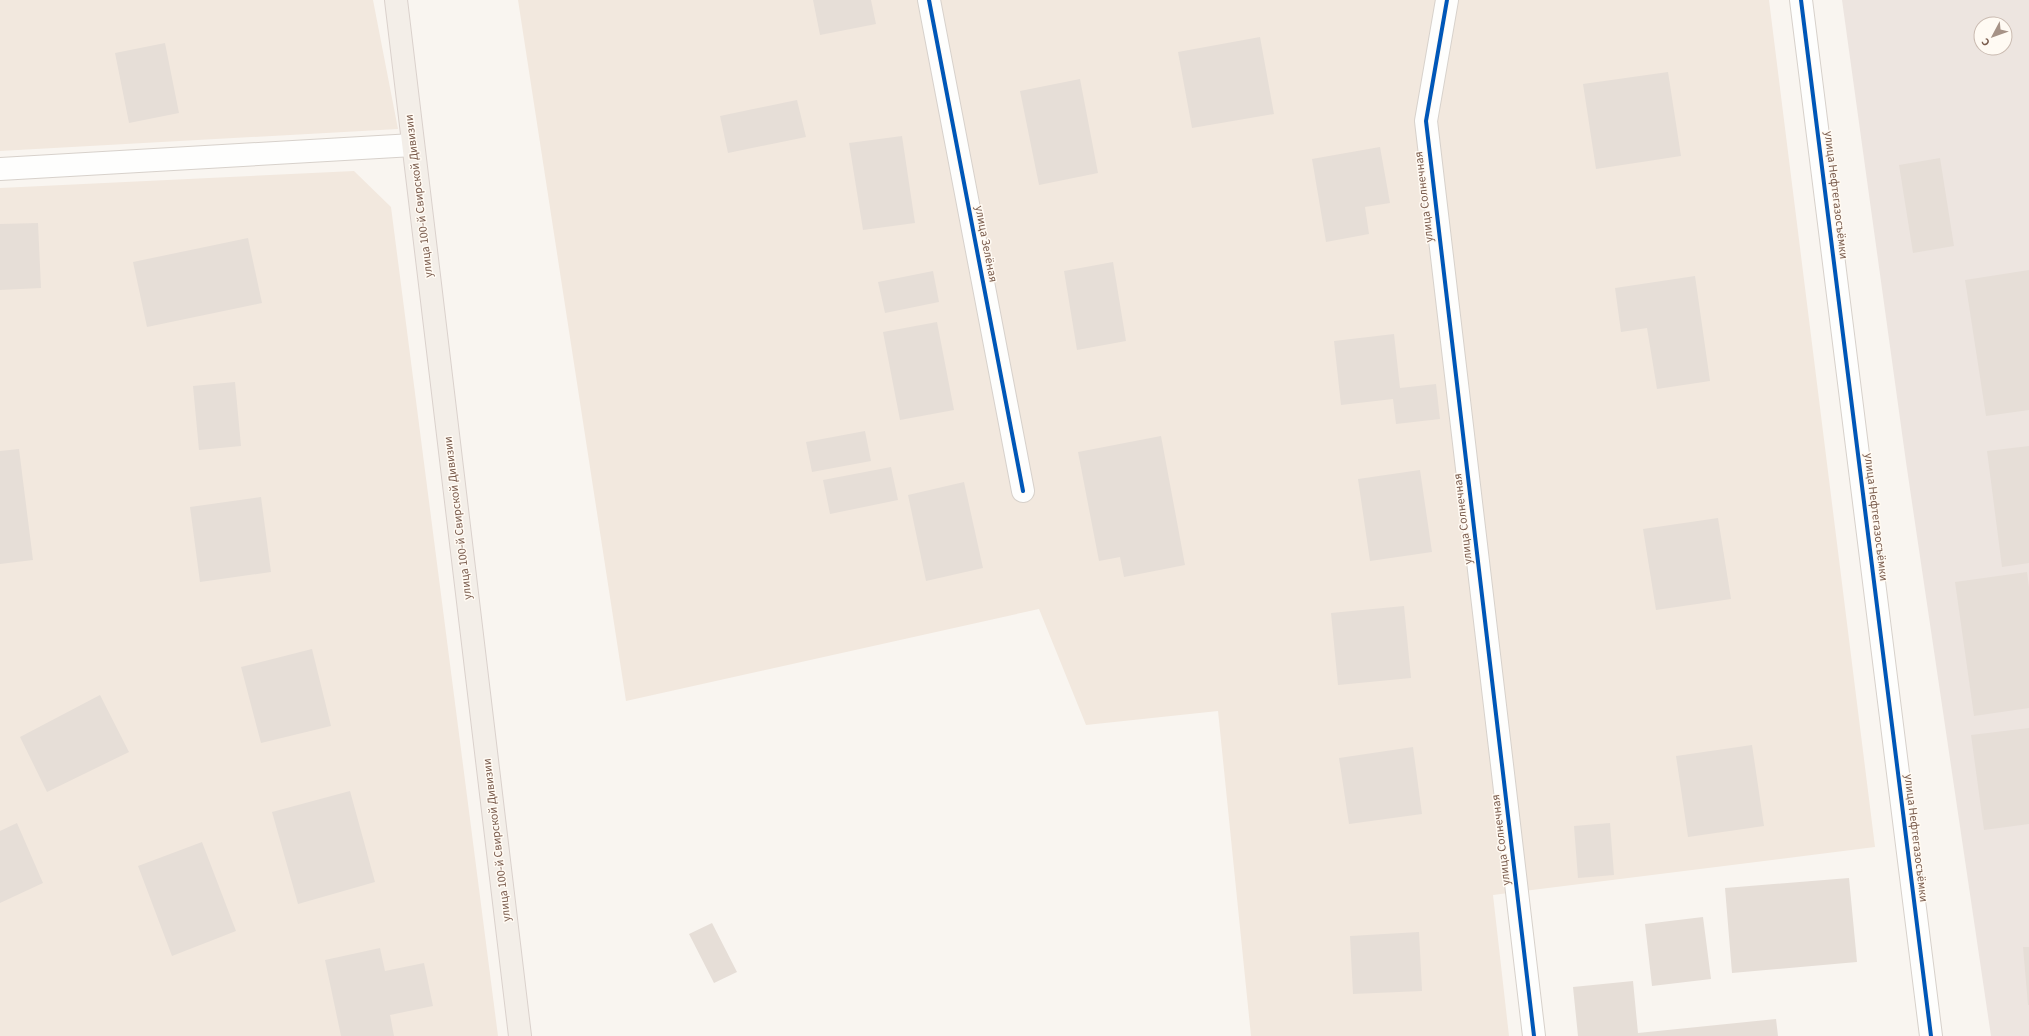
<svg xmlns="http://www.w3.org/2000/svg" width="2029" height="1036" font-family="'Source Sans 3',sans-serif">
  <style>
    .residential { fill: #f2e8de }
    .industrial { fill: #ede5e0; fill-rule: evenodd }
    .building { fill: #e6ded7 }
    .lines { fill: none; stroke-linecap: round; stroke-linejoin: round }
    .street-casing { stroke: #d7d1cb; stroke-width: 24 }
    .primary-casing { stroke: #dad1cc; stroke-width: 24 }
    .street { stroke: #fefefd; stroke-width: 22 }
    .primary { stroke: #f3eee8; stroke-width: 22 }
    .cycleway-casing { stroke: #fffaf3; stroke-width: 6 }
    .cycleway { stroke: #0057b8; stroke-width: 4 }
    .labels { text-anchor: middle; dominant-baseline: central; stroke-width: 3; stroke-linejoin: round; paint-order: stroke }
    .street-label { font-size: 12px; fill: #7a5c4d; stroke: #fffaf3 }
  </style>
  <rect width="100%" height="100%" fill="#f9f5f0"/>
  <path class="residential" d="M0 0H373L398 129 0 151Z
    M518 0H1769L1875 847 1493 895 1509 1036H1251L1218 711 1086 725 1039 609 626 701Z
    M354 171 391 207 498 1036H0V188Z"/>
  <path class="industrial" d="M1842 0H2029V1036H1991L1906 462ZM1981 24H2005V48H1981Z"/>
  <path class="building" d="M813 0H871L876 24 820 35Z
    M1260 37 1274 114 1192 128 1178 52Z
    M165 43 179 113 129 123 115 53Z
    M1668 72 1681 156 1596 169 1583 84Z
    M1080 79 1098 173 1039 185 1020 91Z
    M797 100 806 137 728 153 720 116Z
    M902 136 915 223 863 230 849 143Z
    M1380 147 1390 203 1365 207 1369 234 1326 242 1312 159Z
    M1940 158 1954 246 1913 253 1899 165Z
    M38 223 41 288 0 290V224Z
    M248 238 262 303 147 327 133 262Z
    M1113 262 1126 341 1077 350 1064 271Z
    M2029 270V410L1986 416 1965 280Z
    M933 271 939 302 885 313 878 282Z
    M1695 276 1710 381 1657 389 1647 328 1621 332 1615 288Z
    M937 322 954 410 900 420 883 332Z
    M1394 334 1400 388 1436 384 1440 419 1396 424 1393 399 1341 405 1334 341Z
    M235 382 241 446 199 450 193 386Z
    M865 431 871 461 812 472 806 442Z
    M1161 436 1185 565 1124 577 1120 557 1099 561 1078 452Z
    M2029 446V563L2002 567 1987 451Z
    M19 449 33 560 0 564V451Z
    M891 467 898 500 830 514 823 480Z
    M1420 470 1432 552 1370 561 1358 479Z
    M964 482 983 568 926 581 908 495Z
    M261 497 271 572 200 582 190 507Z
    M1718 518 1731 599 1656 610 1643 529Z
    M2027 572 2029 587V708L1974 716 1955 582Z
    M1404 606 1411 678 1338 685 1331 613Z
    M312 649 331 726 261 743 241 667Z
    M100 695 129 752 47 792 20 737Z
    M2029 728V824L1984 830 1971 735Z
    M1752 745 1764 826 1688 837 1676 756Z
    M1413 747 1422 814 1349 824 1339 758Z
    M350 791 375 882 298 904 272 812Z
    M17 823 43 883 0 903V831Z
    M1610 823 1614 875 1578 878 1574 826Z
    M202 842 236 931 172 956 138 866Z
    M1849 878 1857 962 1732 973 1725 888Z
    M1703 917 1711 979 1652 986 1645 924Z
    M712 923 737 972 714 983 689 934Z
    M1419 932 1422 991 1353 994 1350 936Z
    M2023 947H2029V1005H2028Z
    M380 948 385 971 424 963 433 1006 390 1015 394 1036H341L325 960Z
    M1633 981 1638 1033 1776 1019 1778 1036H1578L1573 987Z"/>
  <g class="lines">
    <g class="street-casing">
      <path id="street" d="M929 0 1023 491
        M1447 0 1426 121 1534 1036
        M1801 0 1931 1036
        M0 169 413 145"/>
    </g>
    <g class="primary-casing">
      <path id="primary" d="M396 0 520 1036"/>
    </g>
    <use href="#street" class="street"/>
    <use href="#primary" class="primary"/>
    <g class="cycleway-casing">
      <path id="cycleway" d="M929 0 1023 491
        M1447 0 1426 121 1534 1036
        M1801 0 1931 1036"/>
    </g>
    <use href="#cycleway" class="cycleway"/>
  </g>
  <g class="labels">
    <g class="street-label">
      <text transform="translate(1836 195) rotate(83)">улица Нефтегазосъёмки</text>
      <text transform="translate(419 196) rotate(-97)">улица 100-й Свирской Дивизии</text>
      <text transform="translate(1424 197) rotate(-97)">улица Солнечная</text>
      <text transform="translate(986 244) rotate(79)">улица Зелёная</text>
      <text transform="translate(1876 517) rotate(83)">улица Нефтегазосъёмки</text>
      <text transform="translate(458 518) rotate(-97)">улица 100-й Свирской Дивизии</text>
      <text transform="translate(1463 519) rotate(-97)">улица Солнечная</text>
      <text transform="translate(1916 838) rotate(83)">улица Нефтегазосъёмки</text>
      <text transform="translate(497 840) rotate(-97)">улица 100-й Свирской Дивизии</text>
      <text transform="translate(1501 840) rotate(-97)">улица Солнечная</text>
    </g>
  </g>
  <g transform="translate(1993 36) rotate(229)"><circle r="19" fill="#fffaf3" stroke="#cabbb1"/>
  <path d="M0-3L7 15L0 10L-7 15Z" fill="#a69286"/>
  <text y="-6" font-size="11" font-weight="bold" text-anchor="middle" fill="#7a5c4d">С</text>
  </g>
</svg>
